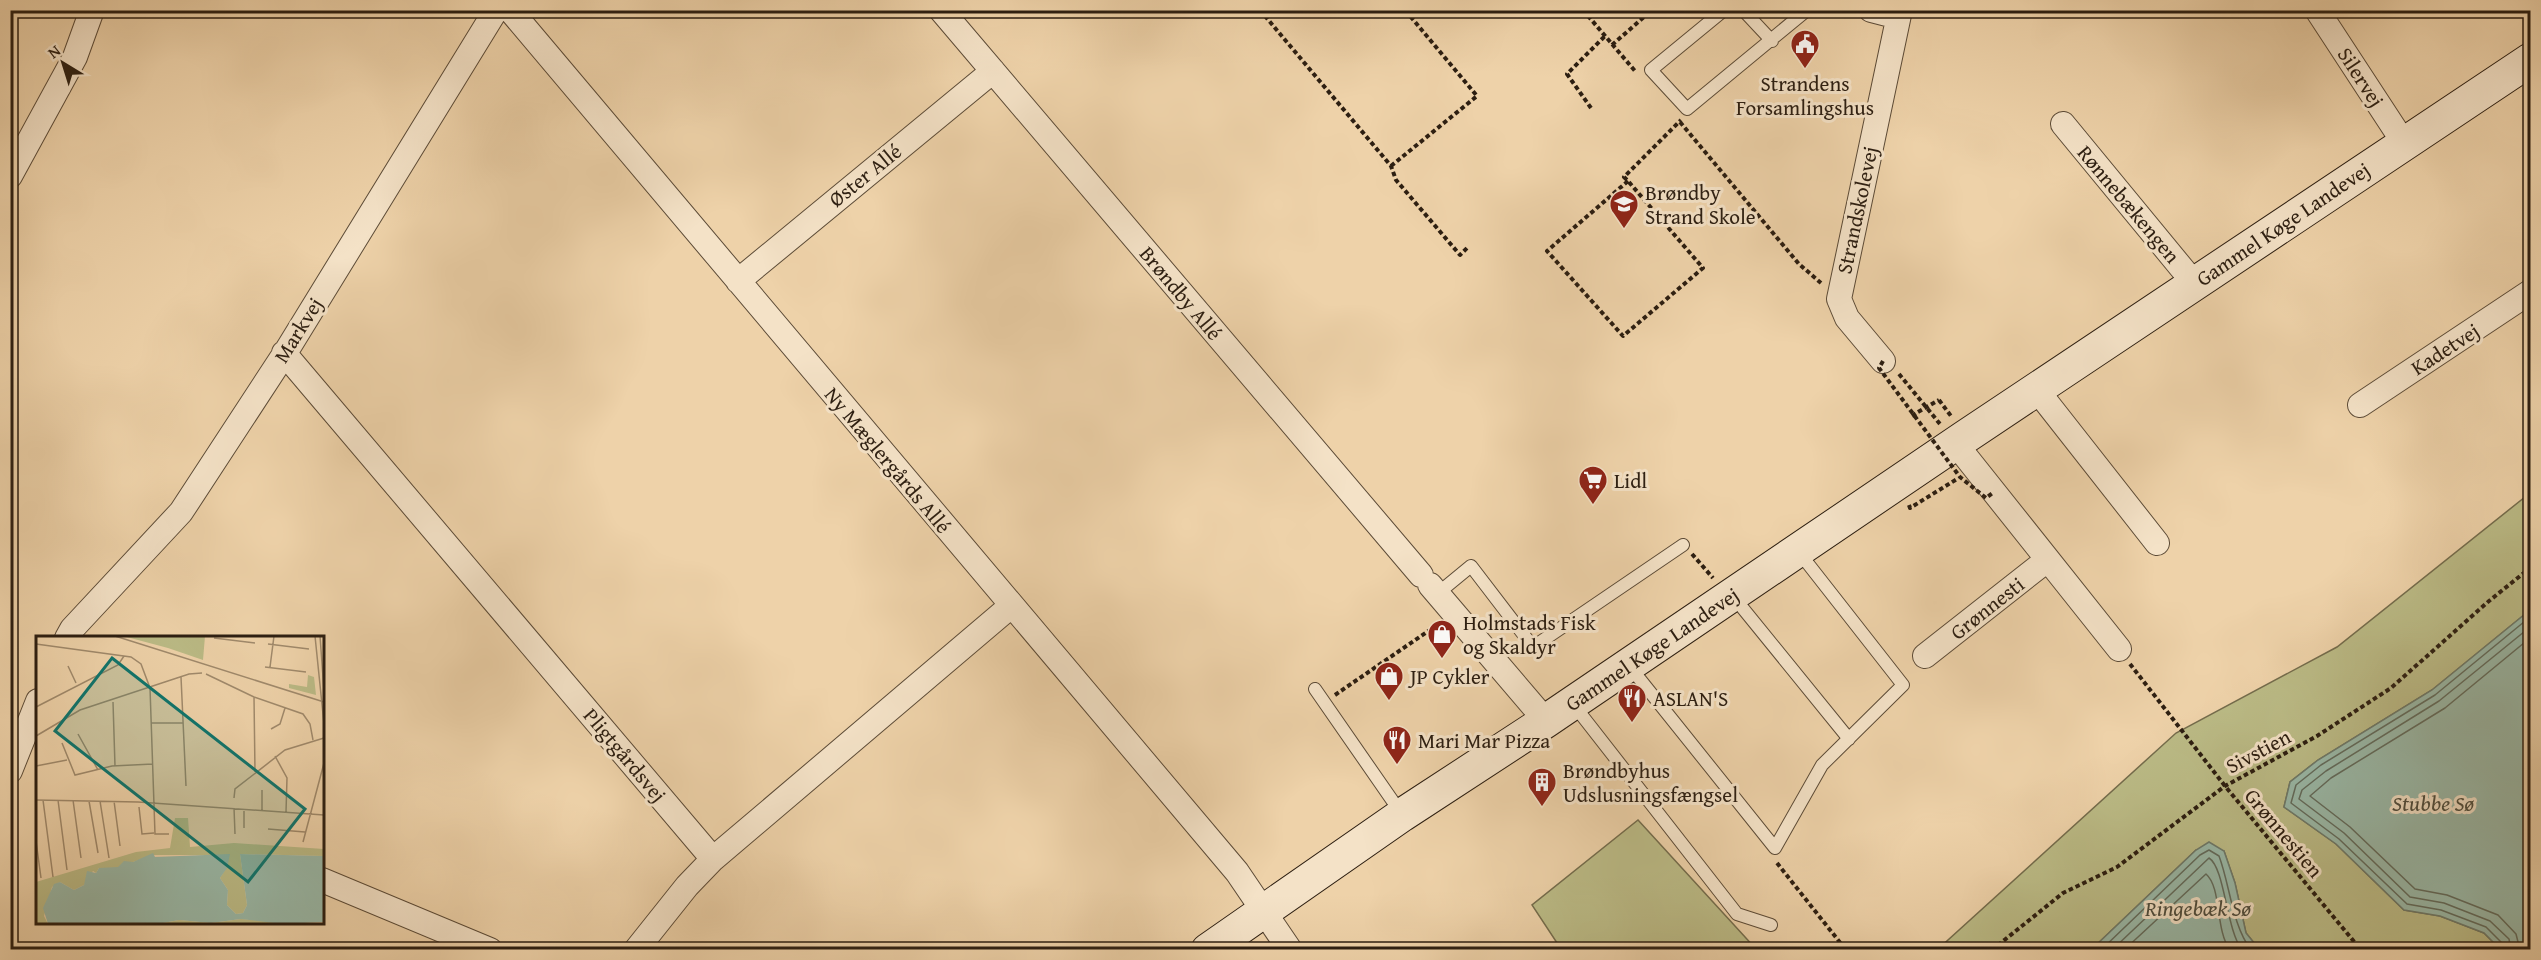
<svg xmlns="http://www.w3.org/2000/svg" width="2541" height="960" font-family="'Gentium Book Plus',serif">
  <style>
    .green { fill: #bbbb86; stroke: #746c4c; stroke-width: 1.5 }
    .water { fill: #99b8a7; stroke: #6d7a6b; stroke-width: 1.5 }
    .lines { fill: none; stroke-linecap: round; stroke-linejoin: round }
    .shore { stroke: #626b5c; stroke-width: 1.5 }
    .service-casing { stroke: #5c4b37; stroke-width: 14 }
    .minor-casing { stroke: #5c4b37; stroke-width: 26 }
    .secondary-casing { stroke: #2c1e11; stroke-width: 35 }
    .path { stroke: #2c1e11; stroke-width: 4; stroke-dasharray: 4.5 3; stroke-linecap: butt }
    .service { stroke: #f4e2c7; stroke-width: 12 }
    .minor { stroke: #f4e2c7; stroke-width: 24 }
    .secondary { stroke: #f4e2c7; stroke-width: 33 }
    .path-bridge { stroke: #2c1e11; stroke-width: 4; stroke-dasharray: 4.5 3; stroke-linecap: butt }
    .labels { text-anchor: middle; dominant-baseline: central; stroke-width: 6; stroke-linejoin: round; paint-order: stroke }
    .street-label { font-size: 21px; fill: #2c1e11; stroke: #f4e2c7 }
    .poi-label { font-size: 21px; fill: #2c1e11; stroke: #f4e2c7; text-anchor: start }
    .water-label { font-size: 22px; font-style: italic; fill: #4d4c3e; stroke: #f4e2c7 }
    .inset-road { fill: none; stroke: #a08a6c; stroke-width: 1.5 }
    .view { fill: #0f766e; fill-opacity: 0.15; stroke: #0f766e; stroke-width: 3 }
    .inset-edge { fill: none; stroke: #2c1e11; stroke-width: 3 }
  </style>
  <rect width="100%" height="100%" fill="#eed2a9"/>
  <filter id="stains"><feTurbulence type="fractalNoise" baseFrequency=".00333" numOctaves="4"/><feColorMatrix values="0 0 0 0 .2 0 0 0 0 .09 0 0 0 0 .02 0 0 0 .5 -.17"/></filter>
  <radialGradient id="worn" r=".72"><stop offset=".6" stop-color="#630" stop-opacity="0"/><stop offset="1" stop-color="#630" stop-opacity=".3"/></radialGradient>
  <path class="green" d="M2530 493V610L2432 690 2318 760 2290 782 2284 807 2336 844 2404 910 2440 916 2484 933 2500 949H2259L2246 933 2235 883 2224 851 2196 850 2092 949 1937 950 2176 733 2337 647Z
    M1638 820 1756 949H1561L1532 905Z"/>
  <path class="water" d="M2530 610V949H2500L2484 933 2440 916 2404 910 2336 844 2284 807 2290 782 2318 760 2432 690Z
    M2209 842 2224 851 2235 883 2246 933 2259 949H2092L2196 850Z"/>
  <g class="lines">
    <path class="shore" d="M2101 950 2200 855 2209 850 2219 856C2230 885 2232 925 2251 950
      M2112 950 2209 858C2225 868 2226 929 2242 950
      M2124 950 2206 874C2222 888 2215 930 2230 950
      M2504 950 2502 943 2486 927 2441 910 2407 904 2339 839 2291 803 2296 785 2321 765 2435 695 2530 617
      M2511 950 2509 939 2490 921 2444 903 2410 897 2344 833 2299 799 2302 790 2326 771 2439 701 2530 627
      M2520 950 2516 934 2498 915 2447 895 2415 889 2350 827 2310 796 2331 778 2445 708 2530 638"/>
    <g class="service-casing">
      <path id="service" d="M1724 10 1651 70 1687 109 1807 10
        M1743 10 1772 41
        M1437 594 1471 566 1533 647 1683 545
        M1732 595 1849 739
        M1630 667 1775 848 1822 765 1903 685 1798 551
        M1315 689 1401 813
        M1573 704 1737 914 1771 925"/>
    </g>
    <g class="minor-casing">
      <path id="minor" d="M510 10 1237 872 1290 950
        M941 10 1421 575
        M1871 10 1898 17
        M2317 10 2404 143
        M2063 124 2194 283
        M10 176 75 57 92 10
        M738 281 993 71
        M284 353 713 859
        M1883 361 1847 318 1839 299 1900 10
        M2036 389 2157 543
        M2360 405 2530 292
        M1955 443 2119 649
        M1430 585 1546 721
        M67 638 72 629 181 512 287 350 496 10
        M1925 656 2047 560
        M10 771 38 701
        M322 880 490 950
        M636 950 687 886 713 859 1011 606"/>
    </g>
    <g class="secondary-casing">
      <path id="secondary" d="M1208 950 1402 815 1546 721 1965 437 2530 60"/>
    </g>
    <path class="path" d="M1260 10 1391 166 1396 180 1460 255 1469 246
      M1583 10 1635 71
      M1612 45 1652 10
      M1591 108 1567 74 1605 36
      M1680 122 1799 264 1821 283
      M1391 166 1477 96 1405 10
      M1628 181 1547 251 1623 336 1703 268 1628 181 1624 177 1681 120
      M1899 374 1940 424
      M1939 400 1951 416
      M1912 416 1918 412
      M1909 505 1910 508 1957 479
      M1692 554 1713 578
      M2130 664 2225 786 2361 950
      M1335 695 1437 625
      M1777 863 1846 950
      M1992 950 2063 893 2117 867 2225 786 2317 736 2391 688 2489 601 2530 568"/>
    <use href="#service" class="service"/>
    <use href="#minor" class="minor"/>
    <use href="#secondary" class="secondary"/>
    <path class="path-bridge" d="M1883 361 1879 368 1960 477 1986 498 1994 492
      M1918 412 1939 400"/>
  </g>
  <defs>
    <g id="civic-pin" transform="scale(1.5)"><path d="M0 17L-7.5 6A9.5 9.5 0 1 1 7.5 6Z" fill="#8f2418" stroke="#f4e2c7"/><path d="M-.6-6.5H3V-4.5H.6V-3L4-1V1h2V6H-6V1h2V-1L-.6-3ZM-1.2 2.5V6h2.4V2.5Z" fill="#fff"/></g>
    <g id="school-pin" transform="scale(1.5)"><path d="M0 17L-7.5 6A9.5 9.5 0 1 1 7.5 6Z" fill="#8f2418" stroke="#f4e2c7"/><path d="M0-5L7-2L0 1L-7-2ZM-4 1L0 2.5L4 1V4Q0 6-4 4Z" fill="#fff"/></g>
    <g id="supermarket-pin" transform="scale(1.5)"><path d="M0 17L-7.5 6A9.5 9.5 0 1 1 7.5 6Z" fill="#8f2418" stroke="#f4e2c7"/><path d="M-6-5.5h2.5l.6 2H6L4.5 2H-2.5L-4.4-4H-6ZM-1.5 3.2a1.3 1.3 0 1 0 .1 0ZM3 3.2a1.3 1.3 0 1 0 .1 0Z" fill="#fff"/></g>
    <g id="shop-pin" transform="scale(1.5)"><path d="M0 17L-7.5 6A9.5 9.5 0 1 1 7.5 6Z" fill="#8f2418" stroke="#f4e2c7"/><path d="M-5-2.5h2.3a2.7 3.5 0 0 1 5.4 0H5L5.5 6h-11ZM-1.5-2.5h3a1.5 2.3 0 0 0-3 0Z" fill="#fff"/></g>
    <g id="restaurant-pin" transform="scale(1.5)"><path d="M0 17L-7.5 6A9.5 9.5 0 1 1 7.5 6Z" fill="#8f2418" stroke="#f4e2c7"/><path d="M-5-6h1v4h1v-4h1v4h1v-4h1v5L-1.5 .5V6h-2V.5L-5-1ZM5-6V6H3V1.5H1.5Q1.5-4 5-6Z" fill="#fff"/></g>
    <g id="building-pin" transform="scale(1.5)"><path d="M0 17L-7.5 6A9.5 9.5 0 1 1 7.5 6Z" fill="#8f2418" stroke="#f4e2c7"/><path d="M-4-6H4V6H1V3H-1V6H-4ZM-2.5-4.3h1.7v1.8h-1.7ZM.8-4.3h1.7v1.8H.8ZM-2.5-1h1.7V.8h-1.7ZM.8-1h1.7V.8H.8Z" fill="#fff"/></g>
  </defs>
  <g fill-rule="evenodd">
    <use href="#civic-pin" x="1805" y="44"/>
    <use href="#school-pin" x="1624" y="204"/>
    <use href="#supermarket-pin" x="1593" y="480"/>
    <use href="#shop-pin" x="1442" y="634"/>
    <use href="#shop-pin" x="1389" y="676"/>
    <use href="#restaurant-pin" x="1632" y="698"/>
    <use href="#restaurant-pin" x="1397" y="740"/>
    <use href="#building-pin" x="1542" y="782"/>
  </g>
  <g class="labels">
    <g class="street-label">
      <text transform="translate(2361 77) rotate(57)">Silervej</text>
      <text transform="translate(865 175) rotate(-39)">Øster Allé</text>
      <text transform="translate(2129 204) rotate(50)">Rønnebækengen</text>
      <text transform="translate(1857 210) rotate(-78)">Strandskolevej</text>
      <text transform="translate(2283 224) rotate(-34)">Gammel Køge Landevej</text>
      <text transform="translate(1181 293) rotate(50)">Brøndby Allé</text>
      <text transform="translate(298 330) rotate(-58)">Markvej</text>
      <text transform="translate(2445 349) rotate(-33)">Kadetvej</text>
      <text transform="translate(888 460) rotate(50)">Ny Mæglergårds Allé</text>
      <text transform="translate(1987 608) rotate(-38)">Grønnesti</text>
      <text transform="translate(1652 649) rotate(-34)">Gammel Køge Landevej</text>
      <text transform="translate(2258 751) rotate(-28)">Sivstien</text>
      <text transform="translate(625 755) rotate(50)">Pligtgårdsvej</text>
      <text transform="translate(2284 833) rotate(50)">Grønnestien</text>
    </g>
    <g class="poi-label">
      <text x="1805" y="83" text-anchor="middle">Strandens<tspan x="1805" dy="24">Forsamlingshus</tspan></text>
      <text x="1645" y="192">Brøndby<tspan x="1645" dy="24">Strand Skole</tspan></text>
      <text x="1614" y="480">Lidl</text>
      <text x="1463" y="622">Holmstads Fisk<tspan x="1463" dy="24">og Skaldyr</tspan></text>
      <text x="1410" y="676">JP Cykler</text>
      <text x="1653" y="698">ASLAN'S</text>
      <text x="1418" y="740">Mari Mar Pizza</text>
      <text x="1563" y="770">Brøndbyhus<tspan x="1563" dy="24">Udslusningsfængsel</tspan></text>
    </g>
    <g class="water-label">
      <text x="2433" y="803">Stubbe Sø</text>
      <text x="2198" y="908">Ringebæk Sø</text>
    </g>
  </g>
  <g transform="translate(36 636)">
    <rect width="288" height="288" fill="#eed2a9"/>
    <path d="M87 0H169L167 24 132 12ZM272 39 278 41 280 59 253 52V48L271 51ZM139 182H152L154 211 198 207 288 213V220L204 218 211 269 207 277 200 278 191 269 192 254 184 242 189 234 178 219H117L80 232H63L60 237 57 235 48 249 38 254 24 246 16 251 8 280 12 288H0V246L100 216 134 212ZM205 283 288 288H122L143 284 175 287Z" fill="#bbbb86"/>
    <path d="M117 217 119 221 194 218 191 232 184 242 192 254 191 269 200 278 207 277 211 269 204 218 288 220V286L246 288 205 283 175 287 143 284 122 288H12L7 272 18 248 24 246 38 254 48 249 51 235 60 237 63 232 82 231 88 225 97 226Z" fill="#99b8a7"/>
    <path class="inset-road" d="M79 0 288 66M279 0 288 88M284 0 288 55M178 2 219 7M0 8 95 21 105 28 114 52 119 198H133M232 8 273 13M32 30 40 47M229 31 270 36M234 31 238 0M170 38 218 61 267 78 274 88 277 104M145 41 150 150M218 61 219 136M77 66 79 130M0 71 82 29 88 20M115 87H147M235 93 244 88 249 72M42 98 62 134M0 100 44 74 153 38 166 37M26 107 39 139 76 130 117 128M239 120 251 142 250 176M0 130 31 124M226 154V174M198 162 199 153 249 114 288 102M0 164 102 166 288 179M7 164 17 241M22 164 31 234M37 164 45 222M53 165 62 217M64 165 73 222M78 165 84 210M103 171 106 198 118 197M198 172 199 198M208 173V192M232 193 269 196M0 205 5 242M267 206 288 127"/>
    <path class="view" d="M76 22 269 173 212 246 19 95Z"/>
    <rect width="288" height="288" class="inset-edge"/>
  </g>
  <rect width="2541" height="960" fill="none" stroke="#eed2a9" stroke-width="36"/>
  <rect x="12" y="12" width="2517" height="936" fill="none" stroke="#2c1e11" stroke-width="3"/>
  <rect x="18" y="18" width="2505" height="924" fill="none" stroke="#2c1e11" stroke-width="1.5"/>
  <g transform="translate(63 63) rotate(322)" stroke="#f4e2c7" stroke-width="4.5" paint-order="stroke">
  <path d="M0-4.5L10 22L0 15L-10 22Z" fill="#2c1e11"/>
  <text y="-9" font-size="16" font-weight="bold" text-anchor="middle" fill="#2c1e11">N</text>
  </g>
  <rect width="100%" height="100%" filter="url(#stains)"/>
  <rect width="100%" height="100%" fill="url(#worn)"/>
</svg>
